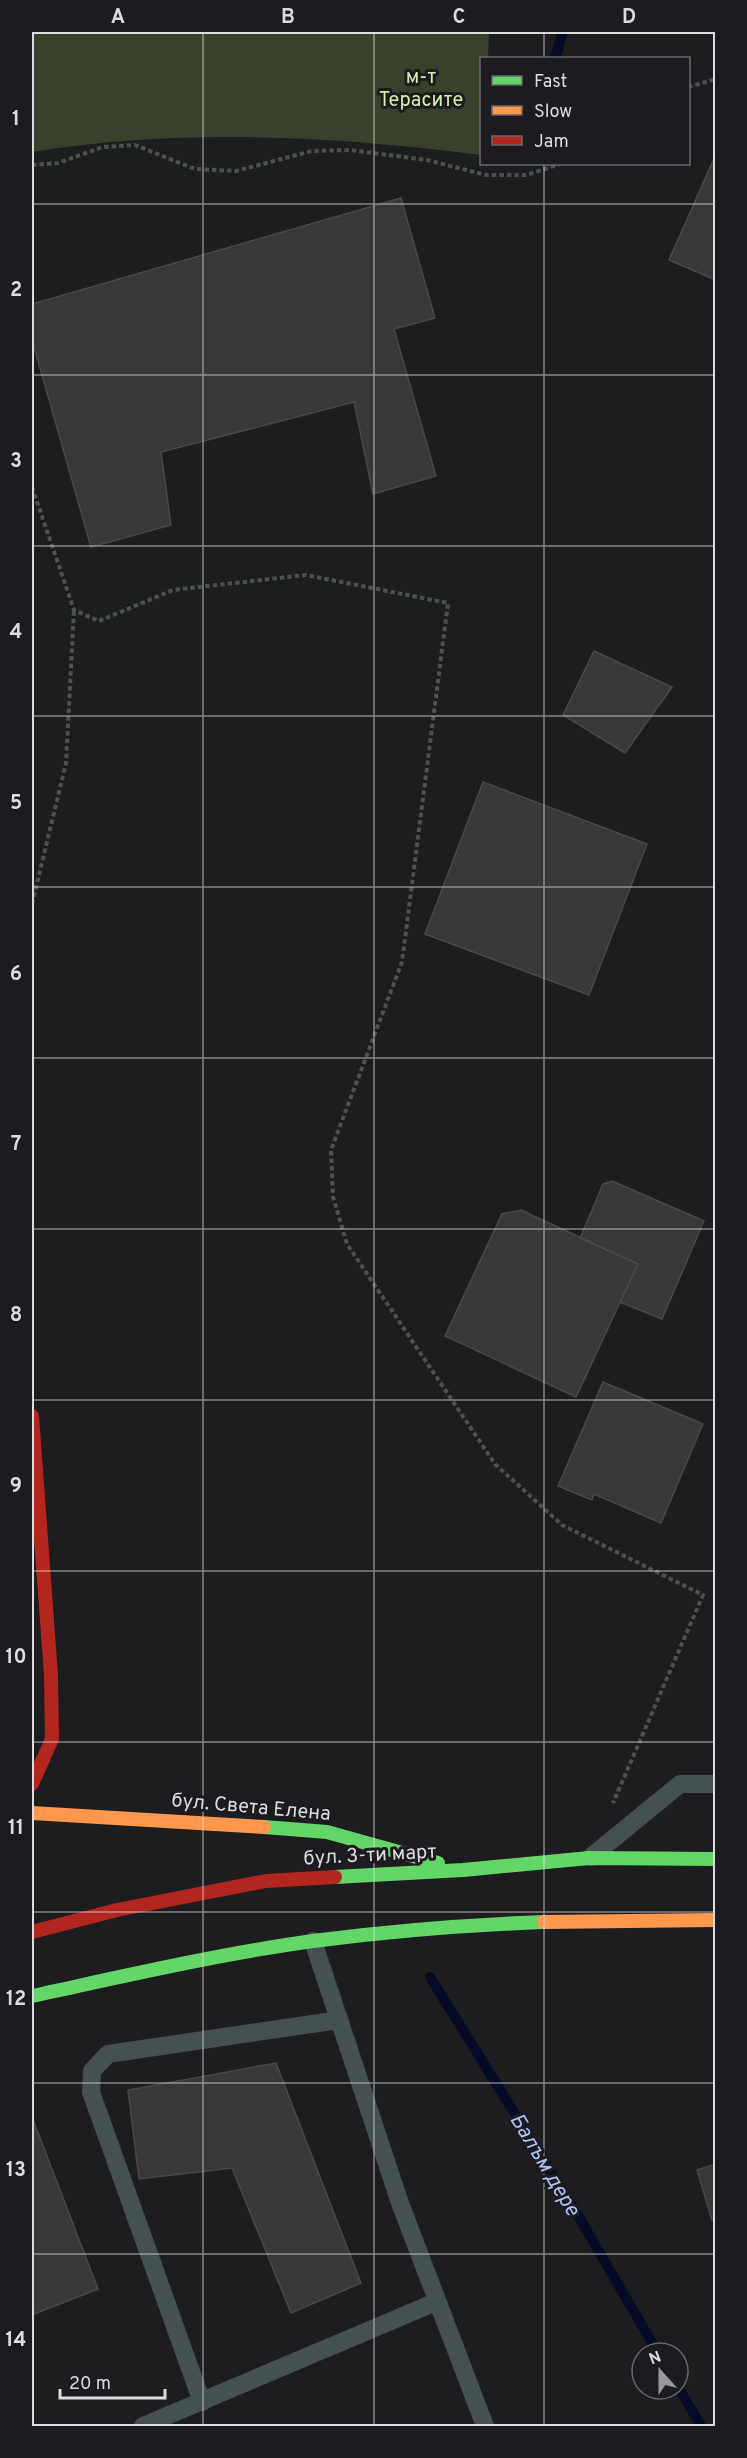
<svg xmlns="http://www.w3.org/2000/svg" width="747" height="2458" font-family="Overpass,sans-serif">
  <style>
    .green { fill: #39412c }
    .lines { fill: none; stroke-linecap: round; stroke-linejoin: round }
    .stream { stroke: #040b26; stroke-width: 10 }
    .building { fill: #393738; stroke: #4a4949; stroke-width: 1.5 }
    .path { stroke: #4a5352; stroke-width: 4; stroke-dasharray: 4.5 3; stroke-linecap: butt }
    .lane { stroke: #445150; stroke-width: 18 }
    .fast { stroke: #63d668; stroke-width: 14 }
    .slow { stroke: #ff974d; stroke-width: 14 }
    .jam { stroke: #b3261e; stroke-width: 14 }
    .grid { fill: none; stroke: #dddbde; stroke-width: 1.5; stroke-opacity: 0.55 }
    .labels { text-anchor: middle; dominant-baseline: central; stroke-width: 6; stroke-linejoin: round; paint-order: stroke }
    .park-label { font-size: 20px; fill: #d4f0ab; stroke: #1d1b1f }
    .street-label { font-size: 20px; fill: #dddbde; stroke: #1d1b1f }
    .water-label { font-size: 21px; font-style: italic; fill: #aec6f7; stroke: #1d1b1f }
    .neatline { fill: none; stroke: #dddbde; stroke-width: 2 }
    .grid-label { font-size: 20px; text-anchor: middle; font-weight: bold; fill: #dddbde }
  </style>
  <rect width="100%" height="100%" fill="#1d1c1e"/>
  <path class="green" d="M32 32H489L488 58H482L481 155C332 136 181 128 32 152Z"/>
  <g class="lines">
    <path class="stream" d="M555 58 563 32
      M430 1977 576 2212 658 2353
      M678 2387 701 2426"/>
  </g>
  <path class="building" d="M716 154V280L669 260Z
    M401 198 435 318 394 329 436 476 373 494 354 402 161 452 171 525 91 547 32 340V304Z
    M594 651 672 687 625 753 563 715Z
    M483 782 647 844 589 995 425 934Z
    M612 1181 704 1221 662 1319 620 1302 638 1264 580 1238 603 1184Z
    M521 1210 638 1264 576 1397 445 1336 502 1214Z
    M603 1382 703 1424 661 1523 594 1494 592 1500 558 1486Z
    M276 2063 361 2283 291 2313 232 2168 139 2179 128 2090Z
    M32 2117 98 2289 32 2315Z
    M716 2164V2219L712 2220 697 2170Z"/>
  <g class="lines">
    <path class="path" d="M688 87 716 79
      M32 165 58 163 103 147 135 145 195 169 236 171 312 151 350 150 427 160 486 175H526L560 164
      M32 487 74 610 99 621 173 590 306 575 448 603 402 962 331 1150 333 1197 347 1244 495 1464 562 1525 703 1595 613 1803
      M32 904 66 763 74 610"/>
    <path class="lane" d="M591 1857 680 1784H716
      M313 1941 400 2203 485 2426
      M202 2402 91 2092 92 2071 108 2054 339 2020
      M143 2426 436 2302"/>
    <path class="fast" d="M264 1827 327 1832 438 1863
      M335 1877 463 1870 589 1858 716 1859
      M32 1996C125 1976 219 1954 313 1941 390 1931 467 1925 544 1922"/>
    <path class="slow" d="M32 1813 264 1827
      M544 1922 716 1920"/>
    <path class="jam" d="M32 1416 51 1675 52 1739 32 1784
      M32 1932 117 1910 266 1881 335 1877"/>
  </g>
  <path class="grid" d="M203 32V2426M374 32V2426M544 32V58M544 164V2426M32 204H716M32 375H716M32 546H716M32 716H716M32 887H716M32 1058H716M32 1229H716M32 1400H716M32 1571H716M32 1742H716M32 1912H716M32 2083H716M32 2254H716"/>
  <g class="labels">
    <g class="park-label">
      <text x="421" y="78">м-т<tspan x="421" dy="23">Терасите</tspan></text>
    </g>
    <g class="street-label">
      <text transform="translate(251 1808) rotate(5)">бул. Света Елена</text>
      <text transform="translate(370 1856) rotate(-3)">бул. 3-ти март</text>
    </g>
    <g class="water-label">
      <text transform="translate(544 2165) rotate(59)">Балъм дере</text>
    </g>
  </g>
  <rect width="747" height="2458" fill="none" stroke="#1d1b1f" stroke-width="66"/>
  <rect x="480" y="57" width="210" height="108" fill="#1d1b1f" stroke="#6a686b" stroke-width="1.5"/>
  <rect x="492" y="76" width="30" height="9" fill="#63d668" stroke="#6a686b" stroke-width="1.5"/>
  <text x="534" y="87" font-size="18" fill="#dddbde">Fast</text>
  <rect x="492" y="106" width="30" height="9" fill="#ff974d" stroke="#6a686b" stroke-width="1.5"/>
  <text x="534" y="117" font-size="18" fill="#dddbde">Slow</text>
  <rect x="492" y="136" width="30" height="9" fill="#b3261e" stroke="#6a686b" stroke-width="1.5"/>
  <text x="534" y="147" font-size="18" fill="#dddbde">Jam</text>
  <g transform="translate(660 2371) rotate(339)"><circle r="28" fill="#1d1b1f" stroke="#6a686b" stroke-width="1.5"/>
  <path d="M0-4.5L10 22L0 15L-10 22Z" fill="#9a989b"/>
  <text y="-9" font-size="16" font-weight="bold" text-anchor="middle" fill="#dddbde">N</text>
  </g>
  <path d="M60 2389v9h105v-9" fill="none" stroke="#dddbde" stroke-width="3"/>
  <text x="69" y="2389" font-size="18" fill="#dddbde" stroke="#1d1b1f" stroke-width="4.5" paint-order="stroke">20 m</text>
  <rect x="33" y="33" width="681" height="2392" class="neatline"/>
  <g class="grid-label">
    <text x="118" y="23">A</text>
    <text x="288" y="23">B</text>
    <text x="459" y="23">C</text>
    <text x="629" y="23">D</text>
    <text x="16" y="125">1</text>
    <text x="16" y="296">2</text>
    <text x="16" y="467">3</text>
    <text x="16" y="638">4</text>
    <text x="16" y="809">5</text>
    <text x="16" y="980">6</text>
    <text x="16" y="1150">7</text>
    <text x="16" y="1321">8</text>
    <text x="16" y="1492">9</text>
    <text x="16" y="1663">10</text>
    <text x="16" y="1834">11</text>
    <text x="16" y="2005">12</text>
    <text x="16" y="2176">13</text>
    <text x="16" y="2346">14</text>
  </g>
</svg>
